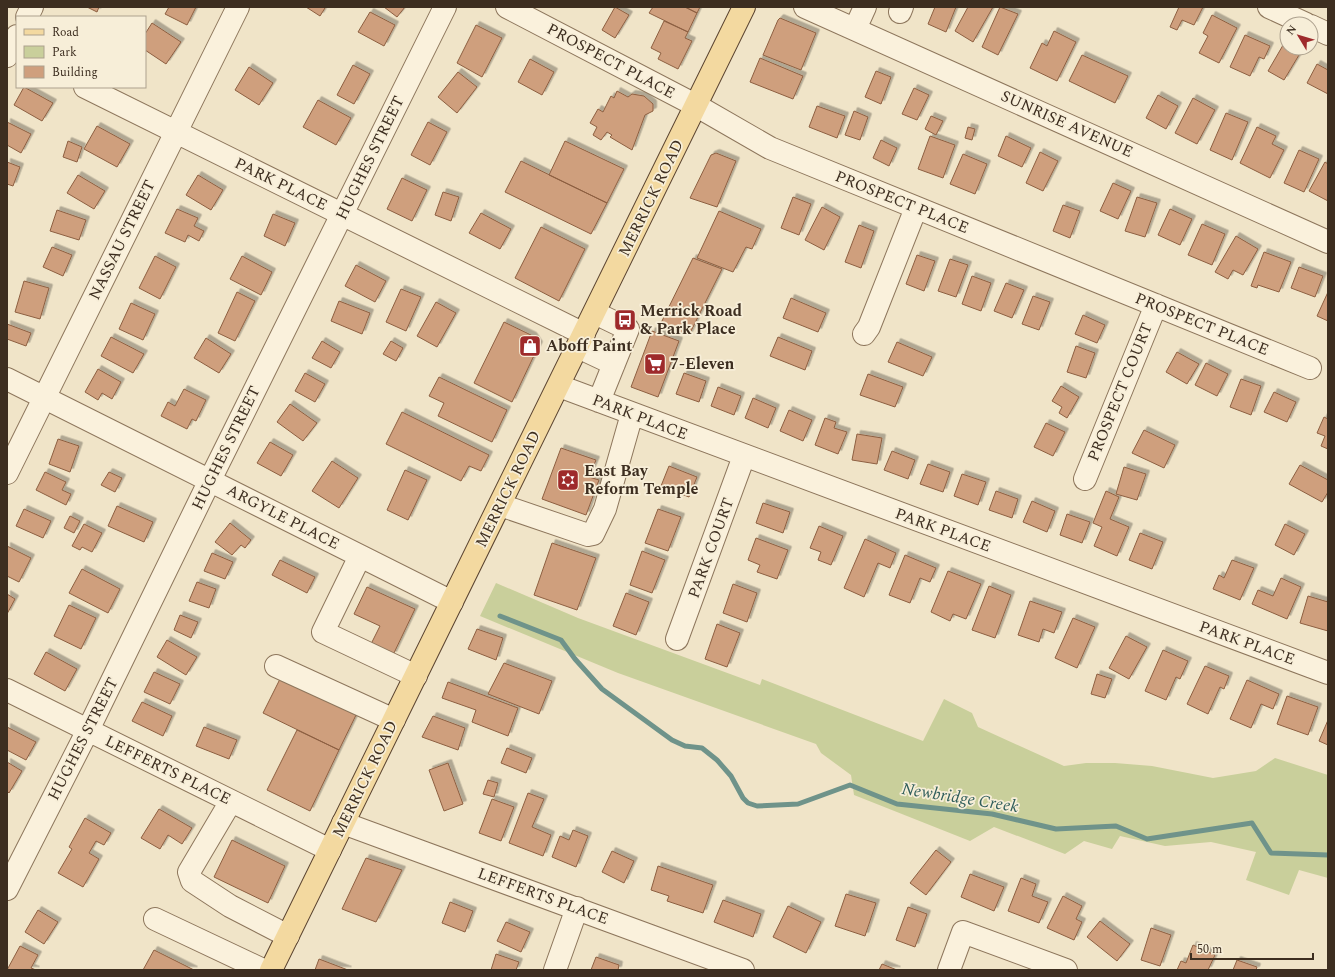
<svg xmlns="http://www.w3.org/2000/svg" width="1335" height="977" font-family="Spectral,serif">
  <style>
    .green { fill: #c9cf9b }
    .lines { fill: none; stroke-linecap: round; stroke-linejoin: round }
    .stream { stroke: #6f938a; stroke-width: 5 }
    .building { fill: #cf9f7d; stroke: #8d5f41; filter: url(#shadow) }
    .minor-casing { stroke: #8d765c; stroke-width: 24 }
    .major-casing { stroke: #5b4430; stroke-width: 24 }
    .minor { stroke: #faf1dc; stroke-width: 22 }
    .major { stroke: #f3d9a0; stroke-width: 22 }
    .labels { text-anchor: middle; dominant-baseline: central; stroke-width: 3.5; stroke-linejoin: round; paint-order: stroke }
    .street-label { font-size: 16px; fill: #3d2e20; stroke: #f7eed8 }
    .poi-label { font-size: 16px; font-weight: bold; fill: #3d2e20; stroke: #f7eed8; text-anchor: start }
    .water-label { font-size: 17px; font-style: italic; fill: #2f5d5a; stroke: #f7eed8 }
  </style>
  <defs>
    <filter id="shadow"><feDropShadow dx="3.5" dy="-3.5" stdDeviation="0" flood-color="#0004"/></filter>
  </defs>
  <rect width="100%" height="100%" fill="#f0e4c8"/>
  <path class="green" d="M496 583 578 618 760 685 762 679 923 741 944 699 972 713 978 727 1064 766 1086 763H1115L1152 766 1213 778 1256 771 1275 758 1328 775V878L1299 870 1289 895 1246 880 1256 852 1211 842 1165 846 1120 836 1112 849 1084 841 1065 854 994 827 970 841 854 795 851 775 821 753 816 744 618 673 480 616Z"/>
  <g class="lines">
    <path class="stream" d="M500 616 561 640 575 659 602 689 672 740 685 746 702 748 717 760 731 776 743 798 748 803 757 806 798 804 850 785 897 804 992 814 1056 829 1116 826 1147 839 1252 823 1271 853 1328 855"/>
  </g>
  <path class="building" d="M87 7H99L97 12Z
    M169 7H196L187 25 165 14Z
    M306 7H323L325 8 320 16Z
    M384 7H405L397 17Z
    M615 7 629 15 615 38 602 30Z
    M653 7H685L697 13 688 32 649 13Z
    M685 7H700L697 13Z
    M935 7H956L946 32 928 24Z
    M968 7H993L973 42 955 31Z
    M1000 7 1018 14 998 55 982 47Z
    M1179 7H1203L1194 25 1182 20 1177 30 1170 27Z
    M370 12 395 25 384 46 358 32Z
    M1212 15 1237 28 1219 63 1199 53 1208 36 1203 33Z
    M780 18 816 33 801 70 763 55 778 20Z
    M664 21 688 32 685 38 692 41 678 69 658 59 661 53 651 48Z
    M152 23 181 42 166 64 145 50V34Z
    M476 25 502 38 482 77 457 63Z
    M1054 31 1076 42 1057 81 1030 68 1042 43 1047 46Z
    M1245 35 1270 46 1264 59 1259 57 1250 76 1230 67Z
    M1286 40 1287 48 1302 50 1284 80 1268 71Z
    M1082 55 1128 76 1115 103 1069 81Z
    M760 58 803 76 793 99 750 82Z
    M530 59 554 72 542 95 518 82Z
    M1317 64 1328 70V94L1307 83Z
    M353 65 370 74 354 104 337 95Z
    M249 67 273 83 259 105 235 90Z
    M876 71 891 77 881 104 865 97Z
    M458 72 477 87 457 113 438 97Z
    M24 87 53 103 42 121 14 105Z
    M914 88 929 95 917 120 902 114Z
    M617 91 628 97 632 94 644 96 653 104V111L645 115 632 150 610 137 612 135 607 132 601 140 593 135 597 127 590 123 598 109 603 112 611 96 614 98Z
    M1158 95 1178 106 1166 129 1146 118Z
    M1193 98 1215 110 1197 144 1175 133Z
    M318 100 351 118 336 145 303 127Z
    M817 106 845 116 837 138 809 127Z
    M854 111 868 117 860 140 845 135Z
    M1226 113 1248 122 1232 160 1210 150Z
    M931 116 943 121 936 135 925 129Z
    M7 122 31 134 21 153 7 145Z
    M428 122 447 132 430 165 411 155Z
    M97 126 130 144 117 167 84 149Z
    M968 127 975 129 972 140 965 138Z
    M1257 127 1276 136 1272 144 1284 150 1270 178 1240 163Z
    M930 136 955 145 943 178 918 169Z
    M1006 136 1031 148 1022 167 998 156Z
    M881 140 897 148 889 166 873 158Z
    M68 141 82 147 77 162 63 157Z
    M565 141 624 169 607 203 549 175Z
    M1299 150 1319 159 1304 192 1284 183Z
    M1040 152 1058 161 1043 191 1026 183Z
    M716 153 736 161 717 207 690 198 711 155Z
    M963 154 987 164 975 194 950 184Z
    M521 161 607 203 591 234 505 192Z
    M7 162 20 167 13 186 7 184Z
    M1325 162 1328 164V201L1309 191Z
    M78 175 105 191 94 209 67 193Z
    M198 175 223 190 211 210 186 195Z
    M402 178 427 190 412 221 387 209Z
    M1113 183 1131 191 1118 219 1100 211Z
    M443 192 459 197 451 221 435 215Z
    M793 197 811 204 799 235 781 228Z
    M1137 197 1157 203 1145 237 1125 231Z
    M1063 205 1080 211 1070 238 1053 231Z
    M822 207 840 217 824 250 805 240Z
    M177 209 198 218 194 226 204 231 199 241 188 235 185 242 165 233Z
    M1170 209 1192 219 1180 245 1158 235Z
    M57 210 86 220 79 240 50 231Z
    M719 211 761 229 752 249 746 247 733 272 697 258Z
    M481 213 511 229 500 249 469 233Z
    M273 214 295 223 285 246 264 236Z
    M1202 224 1225 234 1212 265 1188 255Z
    M859 225 874 231 861 268 845 262Z
    M541 227 585 249 559 301 515 278Z
    M1236 236 1258 249 1243 275 1233 270 1228 279 1215 272Z
    M52 247 72 255 63 276 43 267Z
    M1264 252 1291 262 1279 292 1258 285 1257 288 1251 286Z
    M917 255 935 261 924 291 906 284Z
    M155 256 176 267 160 299 139 288Z
    M242 256 272 272 261 295 230 279Z
    M693 258 722 269 689 335 660 325Z
    M950 259 968 265 956 297 938 291Z
    M356 265 386 281 375 302 345 286Z
    M1299 267 1323 276 1315 297 1291 288Z
    M972 276 991 283 981 311 962 304Z
    M24 281 49 288 40 319 15 312Z
    M1006 283 1024 290 1012 318 994 311Z
    M401 289 421 297 406 331 386 322Z
    M237 292 255 301 235 341 218 333Z
    M1328 292V321L1317 316Z
    M1033 296 1050 302 1039 330 1022 324Z
    M791 298 826 313 818 332 783 318Z
    M339 301 370 313 362 334 331 321Z
    M436 302 456 313 437 347 417 336Z
    M131 303 155 314 143 340 119 329Z
    M1083 315 1105 325 1097 343 1075 334Z
    M504 322 533 336 539 345 512 402 474 383Z
    M7 324 31 333 26 346 7 339Z
    M652 331 679 341 658 397 631 387Z
    M111 337 144 354 133 373 101 356Z
    M778 337 812 351 805 370 770 356Z
    M206 338 231 354 219 373 194 358Z
    M322 341 340 352 331 368 312 358Z
    M391 341 403 348 396 361 383 354Z
    M897 342 932 357 923 376 888 362Z
    M1076 346 1095 353 1086 378 1067 372Z
    M1177 352 1199 364 1187 384 1166 372Z
    M1206 363 1228 374 1217 396 1195 385Z
    M98 369 121 382 112 399 102 393 98 400 85 392Z
    M305 373 325 384 315 402 295 391Z
    M684 373 706 381 699 402 676 394Z
    M868 374 903 387 895 407 860 395Z
    M439 377 507 410 492 442 438 416 444 403 429 396Z
    M1241 379 1261 386 1251 415 1230 407Z
    M1061 386 1079 397 1067 418 1059 413 1062 407 1052 401Z
    M718 387 741 396 734 415 711 406Z
    M184 389 206 400 196 421 192 419 187 429 161 416 168 402 175 406Z
    M1274 392 1296 402 1287 422 1264 412Z
    M753 398 776 408 768 428 745 418Z
    M290 404 317 423 303 441 277 422Z
    M789 410 812 420 803 441 780 431Z
    M402 412 489 455 481 471 469 466 461 481 386 444Z
    M1324 417 1328 419V449L1321 446 1325 436 1317 433Z
    M825 418 836 422 834 428 847 432 838 454 815 445Z
    M1046 423 1065 432 1053 456 1034 447Z
    M1144 430 1175 445 1164 468 1132 453Z
    M857 434 882 438 877 464 852 460Z
    M58 439 79 446 70 472 49 464Z
    M270 442 293 455 281 476 257 463Z
    M561 448 596 460 589 477 599 480 586 515 542 499Z
    M892 451 915 460 908 479 884 470Z
    M332 461 358 478 339 508 312 491Z
    M928 464 950 472 943 492 920 484Z
    M1300 465 1328 480V492L1322 502 1289 484Z
    M669 466 697 477 689 497 661 486Z
    M1124 467 1146 474 1137 500 1116 494Z
    M405 470 427 480 408 520 387 510Z
    M45 472 66 482 62 490 71 494 66 505 36 490Z
    M109 472 122 478 115 492 101 485Z
    M962 474 986 482 978 505 954 496Z
    M996 491 1018 499 1012 518 989 510Z
    M1106 491 1119 497 1110 519 1129 527 1117 556 1094 546 1102 527 1093 523Z
    M1032 501 1055 511 1047 532 1023 522Z
    M763 503 790 512 783 533 756 523Z
    M117 506 153 522 144 542 108 526Z
    M24 509 51 521 43 538 16 526Z
    M658 509 681 517 668 551 645 543Z
    M1067 514 1090 522 1082 543 1060 535Z
    M70 516 80 521 74 533 64 528Z
    M230 523 251 540 245 548 241 545 232 555 215 542Z
    M84 524 102 533 92 552 82 547 80 550 72 546Z
    M1285 524 1305 534 1294 555 1275 545Z
    M819 526 843 536 831 565 818 560 821 552 810 548Z
    M1140 533 1163 542 1152 569 1129 560Z
    M756 538 788 550 777 579 757 572 760 565 748 560Z
    M865 539 896 553 890 568 878 563 864 597 844 588Z
    M552 543 596 558 577 610 534 595Z
    M7 546 31 558 19 582 7 576Z
    M642 551 665 560 652 593 630 585Z
    M212 553 233 562 225 579 204 571Z
    M905 555 936 568 930 582 920 578 910 603 889 595Z
    M280 560 315 577 307 593 272 575Z
    M1232 560 1254 568 1240 600 1213 589 1219 575 1224 578Z
    M82 569 120 589 108 613 69 593Z
    M948 571 981 584 966 619 953 614 950 621 931 612Z
    M1281 578 1301 587 1287 619 1252 604 1258 590 1273 596Z
    M197 582 216 589 209 608 189 601Z
    M733 584 757 593 747 622 723 613Z
    M989 586 1011 595 995 638 972 630Z
    M367 587 415 609 393 655 371 644 380 626 354 614Z
    M626 593 649 602 636 635 613 626Z
    M7 594 15 599 7 614Z
    M1308 596 1328 602V631L1300 623Z
    M1030 601 1062 612 1054 633 1043 629 1039 642 1018 635Z
    M69 605 96 618 81 649 54 636Z
    M180 615 198 622 191 638 174 630Z
    M1073 618 1095 627 1077 668 1055 658Z
    M717 624 740 633 727 667 705 659Z
    M477 629 503 638 496 660 468 649Z
    M1126 636 1147 647 1129 679 1109 668Z
    M167 640 197 657 186 675 157 657Z
    M1163 650 1188 661 1180 679 1176 677 1166 700 1145 691Z
    M46 652 77 669 65 691 34 674Z
    M504 663 552 681 539 714 488 694Z
    M1205 666 1229 676 1224 689 1220 687 1208 714 1187 704Z
    M154 672 180 684 170 704 144 692Z
    M1097 674 1112 679 1105 698 1091 694Z
    M281 677 357 713 339 750 263 713Z
    M1247 680 1279 694 1273 709 1261 704 1251 728 1230 719Z
    M448 682 518 708 508 736 472 722 476 710 442 698Z
    M1287 696 1318 707 1308 735 1277 724Z
    M142 702 172 716 163 736 132 721Z
    M433 716 465 728 458 750 422 737Z
    M1328 720V745L1319 741Z
    M7 727 36 742 26 760 7 750Z
    M204 727 237 740 229 759 196 746Z
    M297 730 339 750 310 811 267 790Z
    M507 748 532 758 526 773 501 763Z
    M7 762 22 771 9 793 7 791Z
    M448 763 463 804 444 811 429 770Z
    M488 780 498 783 494 797 483 794Z
    M528 793 544 799 532 827 551 835 543 856 509 843Z
    M492 799 514 807 501 841 479 833Z
    M159 809 192 828 182 844 168 835 160 849 141 838Z
    M85 818 111 833 104 845 96 841 89 853 99 859 83 887 58 873 72 849 69 847Z
    M573 830 588 836 576 867 552 857 560 836 569 840Z
    M232 840 285 866 268 903 214 877Z
    M936 850 951 862 926 895 910 883Z
    M612 851 634 861 624 883 602 872Z
    M366 858 402 870 376 922 342 909Z
    M658 866 713 885 703 913 667 901 669 896 651 890Z
    M970 874 1004 887 994 911 961 897Z
    M1021 878 1036 884 1032 896 1048 902 1039 923 1008 911Z
    M846 894 876 903 865 936 835 926Z
    M1063 896 1082 906 1076 919 1082 922 1074 940 1047 928Z
    M723 900 761 914 753 937 714 922Z
    M450 902 473 911 465 932 442 923Z
    M788 906 821 922 806 953 773 937Z
    M908 907 927 914 915 947 896 940Z
    M38 910 58 922 44 944 25 932Z
    M1100 921 1130 944 1117 961 1087 937Z
    M506 922 530 932 521 952 497 941Z
    M1151 928 1171 935 1160 966 1141 960Z
    M1193 945 1215 955 1208 970H1177L1181 961 1186 963Z
    M20 946 38 955 31 968 36 970H7Z
    M154 950 194 970H143Z
    M496 954 519 962 516 970H491Z
    M596 957 619 965 618 970H591Z
    M319 959 348 970H315Z
    M1237 960 1257 967 1256 970H1233Z
    M882 964 897 970H879Z"/>
  <g class="lines">
    <g class="minor-casing">
      <path id="minor" d="M507 7 697 106 770 148 1310 368
        M805 7 1328 242
        M1269 7 1306 24
        M900 12 902 7
        M27 17 32 7
        M1311 26 1328 34
        M855 29 865 7
        M7 56 17 36
        M85 87 584 334
        M595 313 628 329 599 401
        M864 334 869 327 916 208
        M578 347 614 364
        M7 379 452 602
        M559 386 1328 673
        M7 473 238 7
        M1085 479 1156 305
        M500 505 588 535 593 534 605 509 632 414
        M360 556 323 632 416 676
        M677 639 744 456
        M276 666 394 720
        M7 690 330 850
        M231 801 189 872 192 881 230 906 288 936
        M343 823 743 970
        M7 889 88 730 210 480 445 7
        M155 919 263 970
        M555 970 577 908
        M949 970 963 932 1066 970"/>
    </g>
    <g class="major-casing">
      <path id="major" d="M271 970 744 7"/>
    </g>
    <use href="#minor" class="minor"/>
    <use href="#major" class="major"/>
  </g>
  <defs>
    <g id="bus-square" transform="scale(1.15)"><rect x="-9" y="-9" width="18" height="18" rx="4" fill="#9e2a2b" stroke="#f7eed8"/><path d="M-5-6H5V4H4V6H2V4H-2V6H-4V4H-5ZM-3.5-4V0h7V-4ZM-3.5 1.2v1.5H-2V1.2ZM2 1.2v1.5H3.5V1.2Z" fill="#fff"/></g>
    <g id="shop-square" transform="scale(1.15)"><rect x="-9" y="-9" width="18" height="18" rx="4" fill="#9e2a2b" stroke="#f7eed8"/><path d="M-5-2.5h2.3a2.7 3.5 0 0 1 5.4 0H5L5.5 6h-11ZM-1.5-2.5h3a1.5 2.3 0 0 0-3 0Z" fill="#fff"/></g>
    <g id="supermarket-square" transform="scale(1.15)"><rect x="-9" y="-9" width="18" height="18" rx="4" fill="#9e2a2b" stroke="#f7eed8"/><path d="M-6-5.5h2.5l.6 2H6L4.5 2H-2.5L-4.4-4H-6ZM-1.5 3.2a1.3 1.3 0 1 0 .1 0ZM3 3.2a1.3 1.3 0 1 0 .1 0Z" fill="#fff"/></g>
    <g id="synagogue-square" transform="scale(1.15)"><rect x="-9" y="-9" width="18" height="18" rx="4" fill="#9e2a2b" stroke="#f7eed8"/><path d="M0-6.5L5.6 3.2H-5.6ZM0 6.5L5.6-3.2H-5.6Z" fill="#fff"/></g>
  </defs>
  <g fill-rule="evenodd">
    <use href="#bus-square" x="625" y="320"/>
    <use href="#shop-square" x="530" y="346"/>
    <use href="#supermarket-square" x="655" y="364"/>
    <use href="#synagogue-square" x="568" y="480"/>
  </g>
  <g class="labels">
    <g class="street-label">
      <text transform="translate(611 61) rotate(28)">PROSPECT PLACE</text>
      <text transform="translate(1067 124) rotate(24)">SUNRISE AVENUE</text>
      <text transform="translate(370 158) rotate(-64)">HUGHES STREET</text>
      <text transform="translate(281 184) rotate(26)">PARK PLACE</text>
      <text transform="translate(651 198) rotate(-64)">MERRICK ROAD</text>
      <text transform="translate(902 202) rotate(22)">PROSPECT PLACE</text>
      <text transform="translate(122 240) rotate(-64)">NASSAU STREET</text>
      <text transform="translate(1202 324) rotate(22)">PROSPECT PLACE</text>
      <text transform="translate(1120 392) rotate(-68)">PROSPECT COURT</text>
      <text transform="translate(640 417) rotate(21)">PARK PLACE</text>
      <text transform="translate(226 448) rotate(-64)">HUGHES STREET</text>
      <text transform="translate(508 489) rotate(-64)">MERRICK ROAD</text>
      <text transform="translate(283 517) rotate(27)">ARGYLE PLACE</text>
      <text transform="translate(943 530) rotate(20)">PARK PLACE</text>
      <text transform="translate(711 548) rotate(-70)">PARK COURT</text>
      <text transform="translate(1247 643) rotate(20)">PARK PLACE</text>
      <text transform="translate(83 739) rotate(-63)">HUGHES STREET</text>
      <text transform="translate(168 770) rotate(26)">LEFFERTS PLACE</text>
      <text transform="translate(365 779) rotate(-64)">MERRICK ROAD</text>
      <text transform="translate(543 896) rotate(20)">LEFFERTS PLACE</text>
    </g>
    <g class="poi-label">
      <text x="640" y="311">Merrick Road<tspan x="640" dy="18">&amp; Park Place</tspan></text>
      <text x="546" y="346">Aboff Paint</text>
      <text x="670" y="364">7-Eleven</text>
      <text x="584" y="471">East Bay<tspan x="584" dy="18">Reform Temple</tspan></text>
    </g>
    <g class="water-label">
      <text transform="translate(960 798) rotate(9)">Newbridge Creek</text>
    </g>
  </g>
  <rect width="1335" height="977" fill="none" stroke="#3d2e20" stroke-width="16"/>
  <rect x="16" y="16" width="130" height="72" fill="#f7eed8" stroke="#ada18e"/>
  <rect x="24" y="29" width="20" height="6" fill="#f3d9a0" stroke="#ada18e"/>
  <text x="52" y="36" font-size="12" fill="#3d2e20">Road</text>
  <rect x="24" y="46" width="20" height="12" fill="#c9cf9b" stroke="#ada18e"/>
  <text x="52" y="56" font-size="12" fill="#3d2e20">Park</text>
  <rect x="24" y="66" width="20" height="12" fill="#cf9f7d" stroke="#ada18e"/>
  <text x="52" y="76" font-size="12" fill="#3d2e20">Building</text>
  <g transform="translate(1299 36) rotate(308)"><circle r="19" fill="#f7eed8" stroke="#ada18e"/>
  <path d="M0-3L7 15L0 10L-7 15Z" fill="#9e2a2b"/>
  <text y="-6" font-size="11" font-weight="bold" text-anchor="middle" fill="#3d2e20">N</text>
  </g>
  <path d="M1191 953v6h122v-6" fill="none" stroke="#3d2e20" stroke-width="2"/>
  <text x="1197" y="953" font-size="12" fill="#3d2e20" stroke="#f7eed8" stroke-width="3" paint-order="stroke">50 m</text>
</svg>
